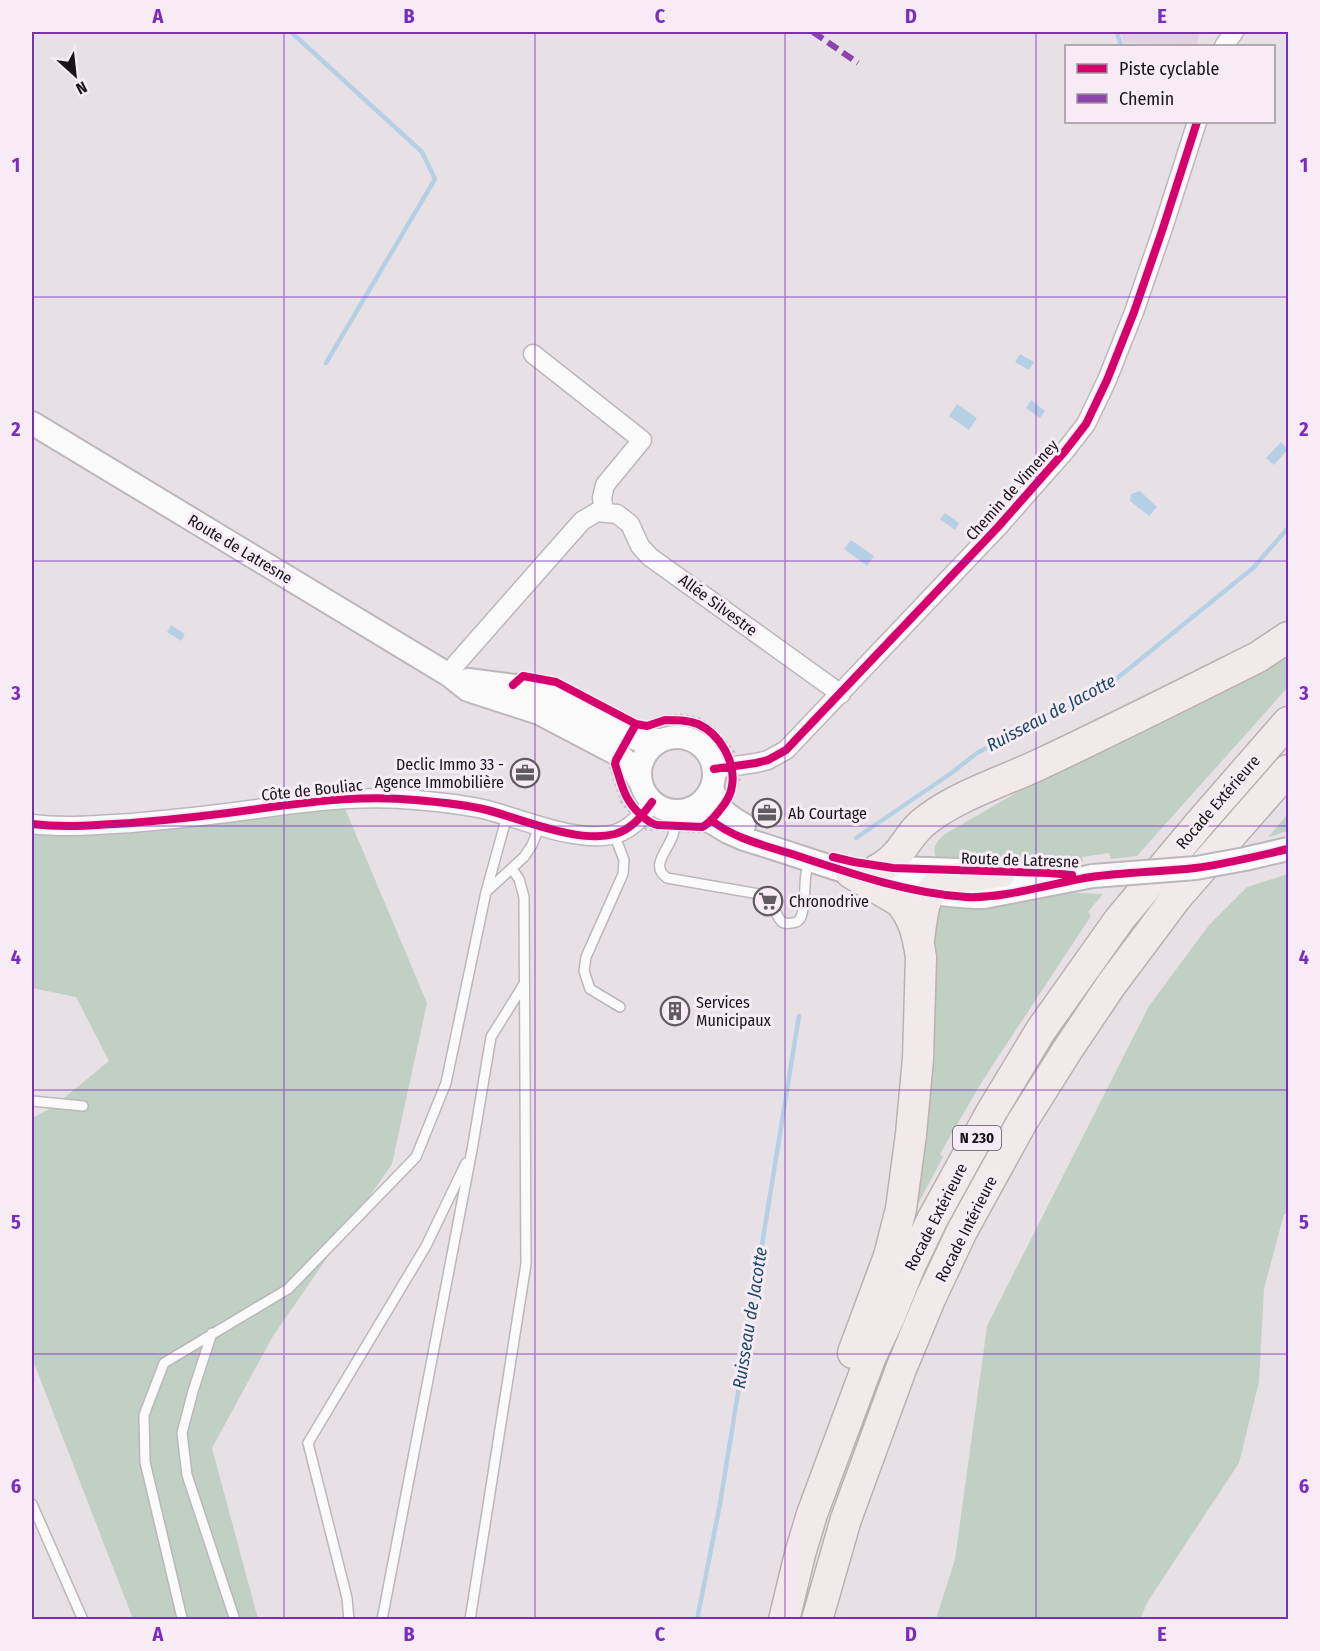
<svg xmlns="http://www.w3.org/2000/svg" width="1320" height="1651" font-family="'Fira Sans Condensed',sans-serif">
  <style>
    .built { fill: #e0d3de }
    .green { fill: #c1d0c4 }
    .water { fill: #b5d0e5 }
    .lines { fill: none; stroke-linecap: round; stroke-linejoin: round }
    .stream { stroke: #b5d0e5; stroke-width: 4.5 }
    .service-casing { stroke: #bbb7bb; stroke-width: 12 }
    .minor-casing { stroke: #bbb7bb; stroke-width: 21 }
    .tertiary-casing { stroke: #bbb7bb; stroke-width: 26 }
    .trunk-casing { stroke: #bdafb1; stroke-width: 33 }
    .path { stroke: #c4c2c3; stroke-width: 3; stroke-dasharray: 3 3; stroke-linecap: butt }
    .service { stroke: #fbfafb; stroke-width: 9 }
    .minor { stroke: #fbfafb; stroke-width: 18 }
    .tertiary { stroke: #fbfafb; stroke-width: 22 }
    .trunk { stroke: #f2eaea; stroke-width: 30 }
    .tertiary-bridge-casing { stroke: #bbb7bb; stroke-width: 26; stroke-linecap: butt }
    .tertiary-bridge { stroke: #fbfafb; stroke-width: 22 }
    .quiet { stroke: #8e44ad; stroke-width: 6; stroke-dasharray: 12 6; stroke-linecap: butt }
    .cycleway-casing { stroke: #f7ebf5; stroke-width: 11 }
    .cycleway { stroke: #d6006c; stroke-width: 8 }
    .grid { fill: none; stroke: #7b2cbf; stroke-width: 1.5; stroke-opacity: 0.55 }
    .labels { text-anchor: middle; dominant-baseline: central; stroke-width: 6; stroke-linejoin: round; paint-order: stroke }
    .shield { fill: #f7ebf5; stroke: #5b545a; stroke-width: 1.5 }
    .shield-label { font-size: 15px; font-weight: bold; fill: #181418 }
    .street-label { font-size: 16px; fill: #181418; stroke: #f7ebf5 }
    .poi-label { font-size: 16px; fill: #181418; stroke: #f7ebf5; text-anchor: start }
    .water-label { font-size: 18px; font-style: italic; fill: #194b67; stroke: #f7ebf5 }
    .neatline { fill: none; stroke: #7b2cbf; stroke-width: 2 }
    .grid-label { font-size: 20px; text-anchor: middle; font-weight: bold; fill: #7b2cbf }
  </style>
  <rect width="100%" height="100%" fill="#e7e1e6"/>
  <path class="built" d="M1121 32H1199L1197 45 1123 43Z"/>
  <path class="green" d="M1288 649V687L1137 856 1111 859 1109 853 1082 857 1083 861 937 860C931 848 936 842 945 834L1054 771Z
    M344 806 427 1003 392 1164 273 1336 212 1448 258 1619H133L32 1358V1118L53 1107 109 1061 76 997 32 988V832Z
    M1288 813V831L1268 837 1287 815Z
    M1288 874V1214H1284L1264 1289 1259 1382 1239 1463 1148 1601 1140 1619H936L955 1559 987 1326 1149 1006 1209 925 1247 887Z
    M1076 893 1103 894 1088 912 1091 916 983 1080 940 1154 943 1157 918 1204 912 1202 934 904C955 906 975 908 996 906 1023 903 1048 894 1076 893Z"/>
  <path class="water" d="M1020 354 1034 362 1029 370 1015 362Z
    M1031 400 1045 411 1040 418 1026 408Z
    M957 404 977 418 969 430 949 416Z
    M1281 442 1288 449 1274 465 1266 458Z
    M1140 491 1157 507 1149 516 1130 501 1131 494Z
    M945 513 959 523 955 530 940 519Z
    M851 540 874 556 867 566 844 549Z
    M171 625 185 634 181 641 167 632Z"/>
  <g class="lines">
    <path class="stream" d="M291 32 422 152 435 179 326 363
      M1117 32 1121 46
      M856 838 950 774 977 753 1115 680 1253 568 1288 528
      M697 1620 720 1504 799 1016"/>
    <g class="service-casing">
      <path id="service" d="M680 811C676 819 675 826 673 835 669 849 649 866 667 878L765 895C774 901 776 920 784 923 787 924 796 923 798 921 806 915 804 884 806 874 807 869 808 864 810 860
        M614 834 624 860 623 874 586 957 584 971 590 989 620 1007
        M486 892 524 857 532 845 540 825
        M32 1101 83 1106
        M212 1333 193 1391 182 1433 187 1475 235 1620
        M32 1504 83 1620
        M181 1620 182 1618 145 1462 144 1415 164 1363 288 1289 416 1157 446 1083 486 892 507 816
        M349 1620 347 1598 308 1443 426 1246 466 1163
        M382 1620 472 1150 491 1037 524 984
        M470 1620 526 1264 524 897 519 879 512 869"/>
    </g>
    <g class="minor-casing">
      <path id="minor" d="M1224 46 1234 32
        M533 354 642 440 605 485 602 498 604 512
        M449 675 456 664 582 521 597 512 617 514 630 524 640 546 650 557 841 694
        M714 769 756 763 768 760 786 750 998 527 1065 451 1086 424 1107 380 1134 312 1163 228 1197 122
        M32 824C65 828 98 825 131 823 178 819 224 814 271 807 319 801 367 795 415 800 439 802 463 804 487 810 522 819 579 844 615 834 632 829 642 816 652 802"/>
    </g>
    <g class="tertiary-casing">
      <path id="tertiary" d="M32 423 449 675 468 690 539 713 619 755 630 764 640 782
        M468 680 524 687 545 693 630 737 639 740H660
        M640 774a37 37 0 1 1 74 0a37 37 0 1 1-74 0Z
        M712 787C718 809 725 814 744 825
        M690 809 728 832 744 839C822 862 902 897 984 897L1093 876
        M876 866 893 868 1058 873"/>
    </g>
    <g class="trunk-casing">
      <path id="trunk" d="M882 867C904 854 908 832 929 818 960 795 1001 782 1036 766 1111 731 1184 694 1258 657L1288 637
        M851 873 899 901C914 917 918 937 921 957L918 1059 911 1134 901 1209 889 1256 853 1353
        M919 940C923 913 921 887 952 879L1001 872
        M784 1620 800 1554 812 1514 871 1356 890 1316 910 1266 932 1220 992 1111 1041 1030 1119 920 1199 824 1288 722
        M817 1620 846 1519 901 1369 930 1299 962 1231 1022 1122 1068 1049 1111 985 1176 898 1288 770"/>
    </g>
    <path class="path" d="M680 715 698 718 712 727 734 752 741 777 738 781 730 807 713 831 710 832 646 829 622 803 608 760 626 728 665 716Z"/>
    <use href="#service" class="service"/>
    <use href="#minor" class="minor"/>
    <use href="#tertiary" class="tertiary"/>
    <use href="#trunk" class="trunk"/>
    <g class="tertiary-bridge-casing">
      <path id="tertiary-bridge" d="M1093 876 1196 868 1245 859 1288 849"/>
    </g>
    <use href="#tertiary-bridge" class="tertiary-bridge"/>
    <path class="quiet" d="M813 32 858 63"/>
    <g class="cycleway-casing">
      <path id="cycleway" d="M513 685 523 676 556 682 636 724
        M665 720C677 720 688 720 698 724 720 734 736 762 732 786 731 795 725 804 719 811 714 817 709 824 702 827L657 825C650 823 646 820 641 815 624 800 622 785 615 764L616 760 636 724 647 726Z
        M714 769 756 763 768 760 786 750 998 527 1065 451 1086 424 1107 380 1134 312 1163 228 1197 122
        M711 820C736 840 768 846 798 856 853 874 908 893 966 897 1004 899 1052 883 1091 877 1125 872 1160 872 1195 868 1226 864 1258 856 1288 849
        M32 824C65 828 98 825 131 823 178 819 224 814 271 807 319 801 367 795 415 800 439 802 463 804 487 810 522 819 579 844 615 834 632 829 642 816 652 802
        M833 857 854 862 893 868 1049 873 1072 875"/>
    </g>
    <use href="#cycleway" class="cycleway"/>
  </g>
  <path class="grid" d="M284 32V1620M535 32V1620M785 32V1620M1036 32V1620M32 297H1288M32 561H1288M32 826H1288M32 1090H1288M32 1354H1288"/>
  <defs>
    <g id="office-ring" transform="scale(1.5)"><circle r="9.5" fill="#f7ebf5" stroke="#605c60" stroke-width="1.5"/><path d="M-6-3h4V-5.5h4V-3h4V5H-6ZM-1-4.5V-3h2v-1.5ZM-6 0V1H6V0Z" fill="#605c60"/></g>
    <g id="supermarket-ring" transform="scale(1.5)"><circle r="9.5" fill="#f7ebf5" stroke="#605c60" stroke-width="1.5"/><path d="M-6-5.5h2.5l.6 2H6L4.5 2H-2.5L-4.4-4H-6ZM-1.5 3.2a1.3 1.3 0 1 0 .1 0ZM3 3.2a1.3 1.3 0 1 0 .1 0Z" fill="#605c60"/></g>
    <g id="building-ring" transform="scale(1.5)"><circle r="9.5" fill="#f7ebf5" stroke="#605c60" stroke-width="1.5"/><path d="M-4-6H4V6H1V3H-1V6H-4ZM-2.5-4.3h1.7v1.8h-1.7ZM.8-4.3h1.7v1.8H.8ZM-2.5-1h1.7V.8h-1.7ZM.8-1h1.7V.8H.8Z" fill="#605c60"/></g>
  </defs>
  <g fill-rule="evenodd">
    <use href="#office-ring" x="525" y="773"/>
    <use href="#office-ring" x="767" y="813"/>
    <use href="#supermarket-ring" x="768" y="901"/>
    <use href="#building-ring" x="675" y="1011"/>
  </g>
  <g class="labels">
    <rect class="shield" x="953" y="1126" width="48" height="24" rx="4.5"/>
    <g class="shield-label">
      <text x="977" y="1138">N 230</text>
    </g>
    <g class="street-label">
      <text transform="translate(1012 490) rotate(-48)">Chemin de Vimeney</text>
      <text transform="translate(240 549) rotate(31)">Route de Latresne</text>
      <text transform="translate(718 605) rotate(36)">Allée Silvestre</text>
      <text transform="translate(312 790) rotate(-6)">Côte de Bouliac</text>
      <text transform="translate(1218 802) rotate(-49)">Rocade Extérieure</text>
      <text transform="translate(1020 860) rotate(2)">Route de Latresne</text>
      <text transform="translate(936 1217) rotate(-63)">Rocade Extérieure</text>
      <text transform="translate(966 1229) rotate(-63)">Rocade Intérieure</text>
    </g>
    <g class="poi-label">
      <text x="504" y="764" text-anchor="end">Declic Immo 33 -<tspan x="504" dy="18">Agence Immobilière</tspan></text>
      <text x="788" y="813">Ab Courtage</text>
      <text x="789" y="901">Chronodrive</text>
      <text x="696" y="1002">Services<tspan x="696" dy="18">Municipaux</tspan></text>
    </g>
    <g class="water-label">
      <text transform="translate(1051 713) rotate(-28)">Ruisseau de Jacotte</text>
      <text transform="translate(750 1318) rotate(-81)">Ruisseau de Jacotte</text>
    </g>
  </g>
  <rect width="1320" height="1651" fill="none" stroke="#f7ebf5" stroke-width="66"/>
  <rect x="1065" y="45" width="210" height="78" fill="#f7ebf5" stroke="#9e959d" stroke-width="1.5"/>
  <rect x="1077" y="64" width="30" height="9" fill="#d6006c" stroke="#9e959d" stroke-width="1.5"/>
  <text x="1119" y="75" font-size="18" fill="#181418">Piste cyclable</text>
  <rect x="1077" y="94" width="30" height="9" fill="#8e44ad" stroke="#9e959d" stroke-width="1.5"/>
  <text x="1119" y="105" font-size="18" fill="#181418">Chemin</text>
  <g transform="translate(75 75) rotate(153)" stroke="#f7ebf5" stroke-width="4.5" paint-order="stroke">
  <path d="M0-4.5L10 22L0 15L-10 22Z" fill="#181418"/>
  <text y="-9" font-size="16" font-weight="bold" text-anchor="middle" fill="#181418">N</text>
  </g>
  <rect x="33" y="33" width="1254" height="1585" class="neatline"/>
  <g class="grid-label">
    <text x="158" y="23">A</text>
    <text x="409" y="23">B</text>
    <text x="660" y="23">C</text>
    <text x="911" y="23">D</text>
    <text x="1162" y="23">E</text>
    <text x="16" y="172">1</text>
    <text x="1304" y="172">1</text>
    <text x="16" y="436">2</text>
    <text x="1304" y="436">2</text>
    <text x="16" y="700">3</text>
    <text x="1304" y="700">3</text>
    <text x="16" y="964">4</text>
    <text x="1304" y="964">4</text>
    <text x="16" y="1229">5</text>
    <text x="1304" y="1229">5</text>
    <text x="16" y="1493">6</text>
    <text x="1304" y="1493">6</text>
    <text x="158" y="1641">A</text>
    <text x="409" y="1641">B</text>
    <text x="660" y="1641">C</text>
    <text x="911" y="1641">D</text>
    <text x="1162" y="1641">E</text>
  </g>
</svg>
